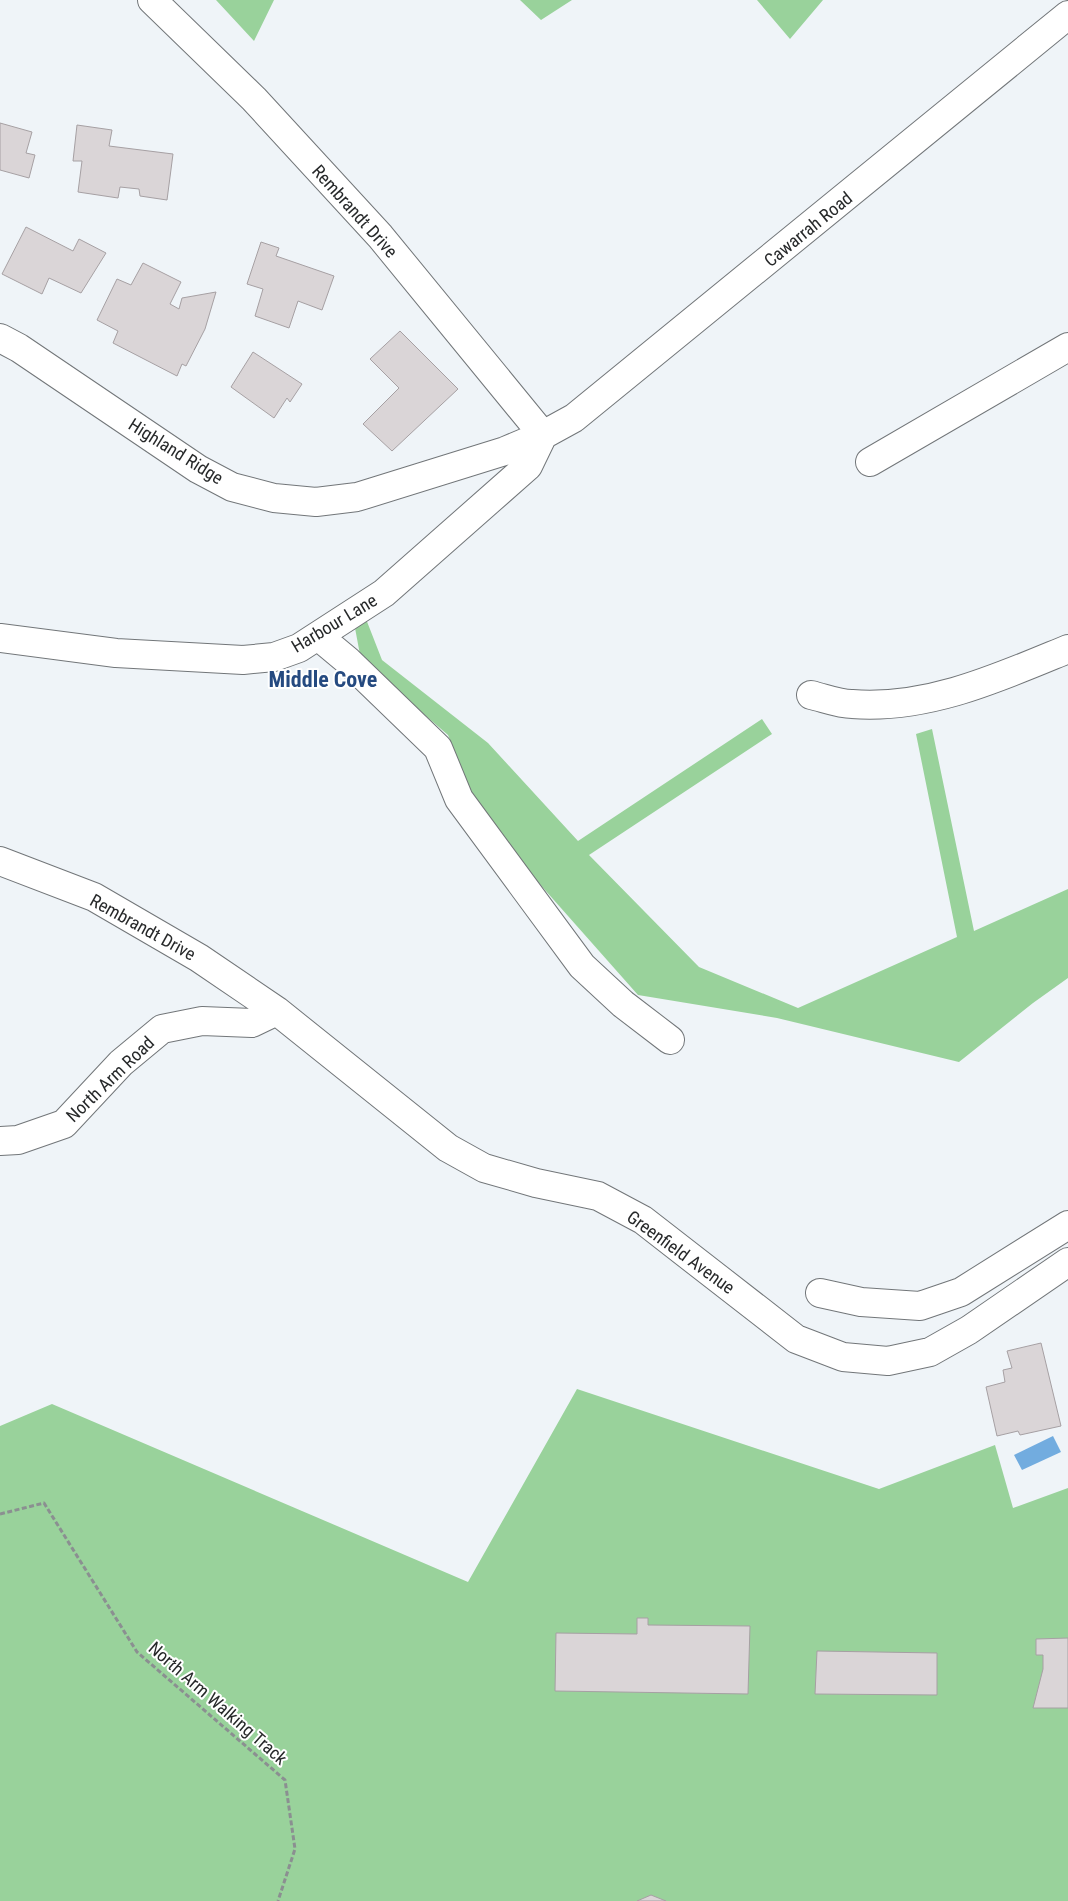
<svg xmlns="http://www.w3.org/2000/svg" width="1068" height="1901" font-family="'Roboto Condensed',sans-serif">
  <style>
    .forest { fill: #99d29b }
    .water { fill: #72acdf }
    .building { fill: #dad5d7; stroke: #a6a0a3 }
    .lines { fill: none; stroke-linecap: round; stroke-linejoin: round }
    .minor-casing { stroke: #727679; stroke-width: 30 }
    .path { stroke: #8b8f91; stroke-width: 3; stroke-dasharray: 5 2.5; stroke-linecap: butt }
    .minor { stroke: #fff; stroke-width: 28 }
    .labels { text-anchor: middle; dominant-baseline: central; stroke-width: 4; stroke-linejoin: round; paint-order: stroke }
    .street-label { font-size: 18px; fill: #27292a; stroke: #fff }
    .district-label { font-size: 22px; font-weight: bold; fill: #254a80; stroke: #fff }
  </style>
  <rect width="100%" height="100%" fill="#eff4f8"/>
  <path class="forest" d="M216 0H274L254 41Z
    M520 0H572L541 20Z
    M757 0H823L790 39Z
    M366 619 382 660 488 743 578 841 762 719 772 734 589 855 699 967 798 1008 957 937 916 734 932 729 974 931 1068 889V978L1033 1003 959 1062 777 1018 638 995 482 819 448 735 361 660 355 628Z
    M577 1389 879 1489 995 1445 1013 1508 1068 1488V1901H0V1426L52 1404 468 1582Z"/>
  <path class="water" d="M1053 1436 1061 1452 1022 1470 1014 1455Z"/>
  <path class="building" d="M0 123 32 132 26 153 35 155 29 178 0 170Z
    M77 125 112 130 109 146 173 154 167 200 140 196 139 189 120 187 118 198 78 192 82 161H73Z
    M26 227 73 251 79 239 106 253 81 293 49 278 42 294 2 274Z
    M261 242 279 248 276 256 334 276 322 310 298 301 289 328 255 316 263 289 247 284Z
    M143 263 181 282 170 304 179 309 182 298 216 292 205 329 186 366 182 364 177 376 113 343 118 331 97 320 117 279 131 285Z
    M400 331 458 389 392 451 363 424 399 388 370 359Z
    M253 352 302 384 290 402 287 398 274 418 231 387Z
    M1041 1343 1061 1426 1020 1435 1018 1431 997 1436 986 1387 1005 1382 1003 1370 1012 1368 1007 1351Z
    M637 1618H648V1625L750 1626 748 1694 555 1691 556 1633 637 1634Z
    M1068 1638V1708H1033L1043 1669V1655H1036V1639Z
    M817 1651 937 1653V1695L815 1694Z
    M651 1895 666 1901H637Z"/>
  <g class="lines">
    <g class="minor-casing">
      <path id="minor" d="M152 0 254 99 380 236 543 435
        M0 338 19 348 198 469 232 487 274 498 316 502 357 497 505 451 543 435 574 418 1068 15
        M870 462 1068 347
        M318 636 348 661 438 748 459 799 582 966 623 1004 670 1040
        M0 638 116 653 243 660 274 657 299 648 384 593 528 466 543 435
        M811 695C824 698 839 704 852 704 928 710 1000 677 1068 649
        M0 861 94 897 199 958 277 1011 448 1148 484 1168 536 1183 598 1196 643 1220 796 1339 843 1357 888 1361 930 1352 969 1330 1068 1262
        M0 1141 18 1140 64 1124 121 1063 162 1029 202 1021 252 1023 277 1011
        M820 1293 861 1302 920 1306 961 1292 1068 1225"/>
    </g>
    <path class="path" d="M0 1514 44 1503 137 1652 285 1780 295 1849 278 1901"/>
    <use href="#minor" class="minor"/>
  </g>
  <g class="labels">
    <g class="street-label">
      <text transform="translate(355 211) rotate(48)">Rembrandt Drive</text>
      <text transform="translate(808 229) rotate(-39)">Cawarrah Road</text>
      <text transform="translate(176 451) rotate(32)">Highland Ridge</text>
      <text transform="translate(334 623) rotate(-31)">Harbour Lane</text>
      <text transform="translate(143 927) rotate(29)">Rembrandt Drive</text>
      <text transform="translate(110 1079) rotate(-44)">North Arm Road</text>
      <text transform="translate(681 1252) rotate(36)">Greenfield Avenue</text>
      <text transform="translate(218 1703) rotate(41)">North Arm Walking Track</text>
    </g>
    <g class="district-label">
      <text x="323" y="679">Middle Cove</text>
    </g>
  </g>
</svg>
